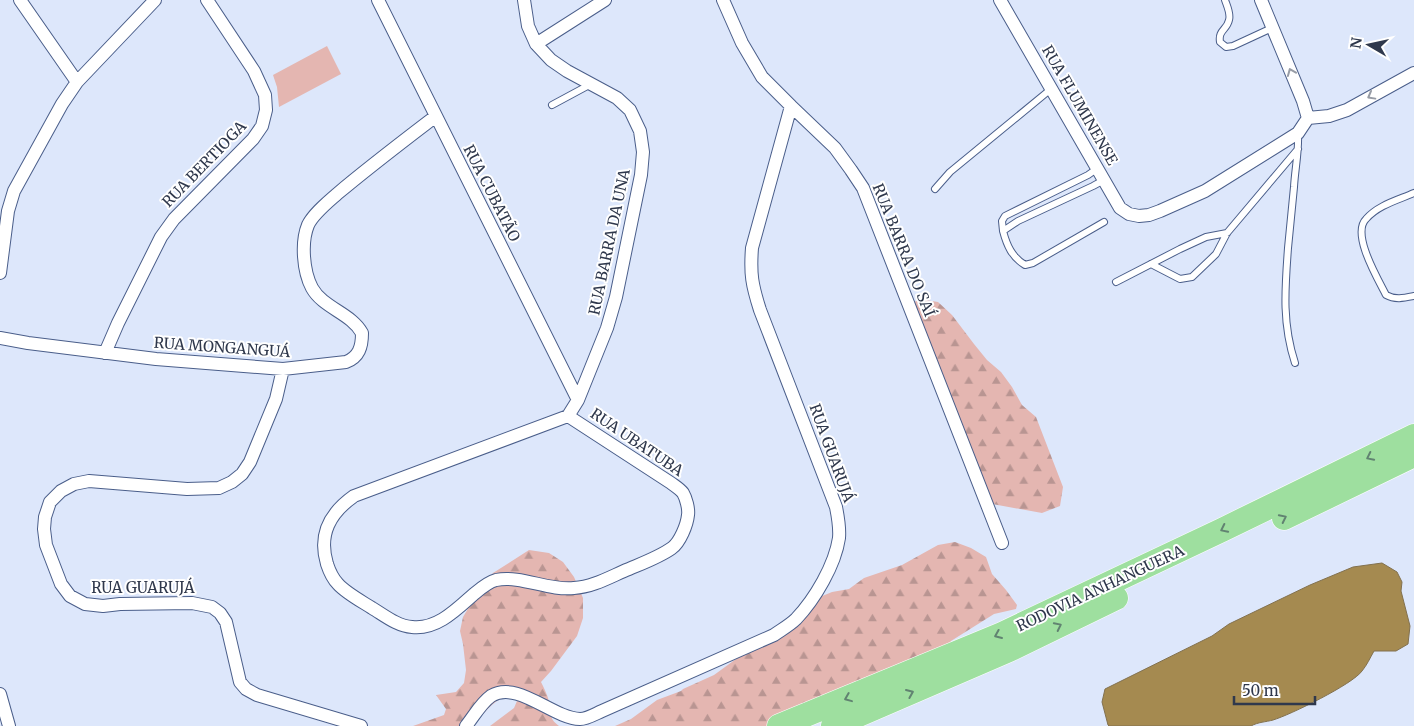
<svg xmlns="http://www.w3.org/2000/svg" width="1414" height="726" font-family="Merriweather,serif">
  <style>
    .forest { fill: url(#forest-firs) }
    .pitch { fill: #e4b6b1 }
    .water { fill: #a58a50; stroke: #82714f }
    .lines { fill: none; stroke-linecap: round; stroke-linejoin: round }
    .lane-casing { stroke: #4a5e8a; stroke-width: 8 }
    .street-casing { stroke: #4a5e8a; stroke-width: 14 }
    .highway-casing { stroke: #fff; stroke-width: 25 }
    .lane { stroke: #fff; stroke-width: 6 }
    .street { stroke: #fff; stroke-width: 12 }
    .highway { stroke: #9edf9f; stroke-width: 24 }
    .oneway { stroke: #979ca6 }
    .oneway2 { stroke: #618371 }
    .labels { text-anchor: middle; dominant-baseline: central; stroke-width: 4; stroke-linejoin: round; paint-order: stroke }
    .street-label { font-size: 15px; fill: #2f384c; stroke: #fff }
  </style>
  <defs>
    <pattern id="forest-firs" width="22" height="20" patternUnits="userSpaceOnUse" patternTransform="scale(1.25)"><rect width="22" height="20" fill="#e4b6b1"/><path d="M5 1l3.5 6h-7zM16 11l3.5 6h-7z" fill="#b99592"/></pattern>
  </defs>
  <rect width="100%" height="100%" fill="#dde7fb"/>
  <path class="forest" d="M919 299 938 302 952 315 974 344 987 360 1001 372 1012 387 1022 405 1036 417 1063 487 1060 506 1042 513 987 503 904 309Z
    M955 542 971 548 986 557 992 574 1006 590 1017 605 1016 609 994 614 951 641 947 648 773 726H615L631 719 657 700 681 691 683 689 714 675 747 651 772 637 815 599 832 592 849 589 864 578 902 565 938 545Z
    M529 550 549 553 563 562 574 577 583 598V618L577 636 551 671 541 682C544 688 547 694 549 701 553 713 547 717 559 726H490L514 708 517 701 515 695C498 694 483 714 473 726H413L444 715 446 709 436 695 456 692 464 683 466 670 463 644 460 631 463 617 481 587 493 573Z"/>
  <path class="pitch" d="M327 46 341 74 279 107 277 87 273 75Z"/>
  <path class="water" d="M1382 563 1397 572 1402 582 1401 591 1410 626 1408 644 1396 651H1374C1370 658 1367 665 1362 671 1353 684 1290 715 1273 720 1266 722 1258 722 1251 726H1109L1108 725 1102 702 1105 689 1212 636 1229 624 1310 585 1353 567Z"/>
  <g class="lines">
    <g class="lane-casing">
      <path id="lane" d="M1225 0C1227 6 1231 14 1229 20 1227 30 1218 30 1220 42L1226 47 1233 46 1272 28
        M552 105 591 84
        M935 189 950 172 1051 89
        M1414 193C1398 200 1378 205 1366 219 1351 234 1378 279 1386 295 1395 300 1404 298 1414 296
        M1104 222 1033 263 1025 265C1012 257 1007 246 1003 231L1018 221 1093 186 1104 180
        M1003 231 1002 221 1005 216 1088 175 1098 168
        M1151 264 1180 279 1192 277 1216 254 1227 233 1298 149
        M1116 282 1180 249 1206 237 1227 233
        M1295 363C1282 323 1285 289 1288 248 1290 228 1292 207 1294 187 1295 169 1299 151 1298 133"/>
    </g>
    <g class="street-casing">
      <path id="street" d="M20 0 77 82
        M378 0 578 400
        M524 0 528 26 536 44 551 60 567 71 617 98 630 110 640 131 643 152 641 175 616 297 607 328 578 400 568 416
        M723 0 742 43 762 77 791 106 835 148 851 170 863 188 1002 543
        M1000 0 1120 208 1129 214 1139 216 1149 215 1160 211 1205 191 1298 133 1308 118 1303 101 1261 0
        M536 44 605 0
        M1308 118 1329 116 1347 110 1414 73
        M0 273 8 211 14 191 62 104 77 82 155 0
        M0 338 28 343 156 359 283 369 346 362C359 357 362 347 362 333 351 313 323 308 312 288 303 271 301 242 308 225 313 214 328 202 337 194 369 167 402 142 436 116
        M105 353 118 323 161 237 174 219 253 139 262 126 266 110 265 95 254 71 207 0
        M283 369 276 399 250 462 242 474 232 482 219 488 187 489 89 481 74 484 61 491 50 502 45 517 44 529 46 545 61 584 70 596 85 604 103 606 120 604 192 603 212 607 220 613 226 622 240 682 246 689 257 695 361 726
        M568 416 671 483C675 486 680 489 683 493 686 498 689 509 688 515 687 525 680 542 672 548 658 558 640 564 624 571 608 578 592 587 574 588 548 591 522 575 496 580 488 582 480 589 474 594 457 609 437 630 412 627 397 626 384 615 372 608 361 601 346 593 338 584 333 579 329 570 327 564 318 534 330 513 354 496Z
        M0 694 9 726
        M466 726C474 716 481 703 491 696 518 680 552 718 580 719 587 719 595 714 602 711L774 635C781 630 790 625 796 619 815 599 835 565 839 538 840 527 838 517 836 507L760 310C752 285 750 274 752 248L791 106"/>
    </g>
    <g class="highway-casing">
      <path id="highway" d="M1284 518 1414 455
        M779 726 1002 634 1222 530 1414 436
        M833 726 1009 650 1116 598"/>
    </g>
    <use href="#lane" class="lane"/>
    <use href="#street" class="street"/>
    <use href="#highway" class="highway"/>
  </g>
  <defs><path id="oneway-chevron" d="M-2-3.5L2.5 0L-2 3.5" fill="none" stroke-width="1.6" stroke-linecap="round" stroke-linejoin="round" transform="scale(1.25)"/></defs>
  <g class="oneway">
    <use href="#oneway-chevron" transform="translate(1291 72) rotate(-112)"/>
    <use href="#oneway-chevron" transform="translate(1371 96) rotate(151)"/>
  </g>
  <g class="oneway2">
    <use href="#oneway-chevron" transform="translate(1370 457) rotate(154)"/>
    <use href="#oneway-chevron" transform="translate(1283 518) rotate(-26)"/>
    <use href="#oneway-chevron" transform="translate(1224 529) rotate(154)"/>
    <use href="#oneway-chevron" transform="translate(1058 626) rotate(-26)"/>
    <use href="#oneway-chevron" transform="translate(998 635) rotate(157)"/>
    <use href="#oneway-chevron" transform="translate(910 693) rotate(-23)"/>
    <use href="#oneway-chevron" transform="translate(848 698) rotate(158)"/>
  </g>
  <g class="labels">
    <g class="street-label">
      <text transform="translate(1080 105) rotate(60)">RUA FLUMINENSE</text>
      <text transform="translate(204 164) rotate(-46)">RUA BERTIOGA</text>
      <text transform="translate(492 193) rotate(63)">RUA CUBATÃO</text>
      <text transform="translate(609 242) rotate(-78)">RUA BARRA DA UNA</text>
      <text transform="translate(904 250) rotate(68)">RUA BARRA DO SAÍ</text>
      <text transform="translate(222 347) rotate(4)">RUA MONGANGUÁ</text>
      <text transform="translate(637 442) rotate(34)">RUA UBATUBA</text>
      <text transform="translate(832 453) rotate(70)">RUA GUARUJÁ</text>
      <text x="143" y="587">RUA GUARUJÁ</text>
      <text transform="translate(1100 588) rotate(-25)">RODOVIA ANHANGUERA</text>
    </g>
  </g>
  <g transform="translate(1369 45) rotate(279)" stroke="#ffffff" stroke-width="4" paint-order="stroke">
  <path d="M0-4L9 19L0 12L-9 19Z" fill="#2f384c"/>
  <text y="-8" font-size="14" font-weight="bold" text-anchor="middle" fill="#2f384c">N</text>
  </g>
  <path d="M1234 696v8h81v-8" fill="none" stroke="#2f384c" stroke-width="2.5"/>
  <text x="1242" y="696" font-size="15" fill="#2f384c" stroke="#ffffff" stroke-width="4" paint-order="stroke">50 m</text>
</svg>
